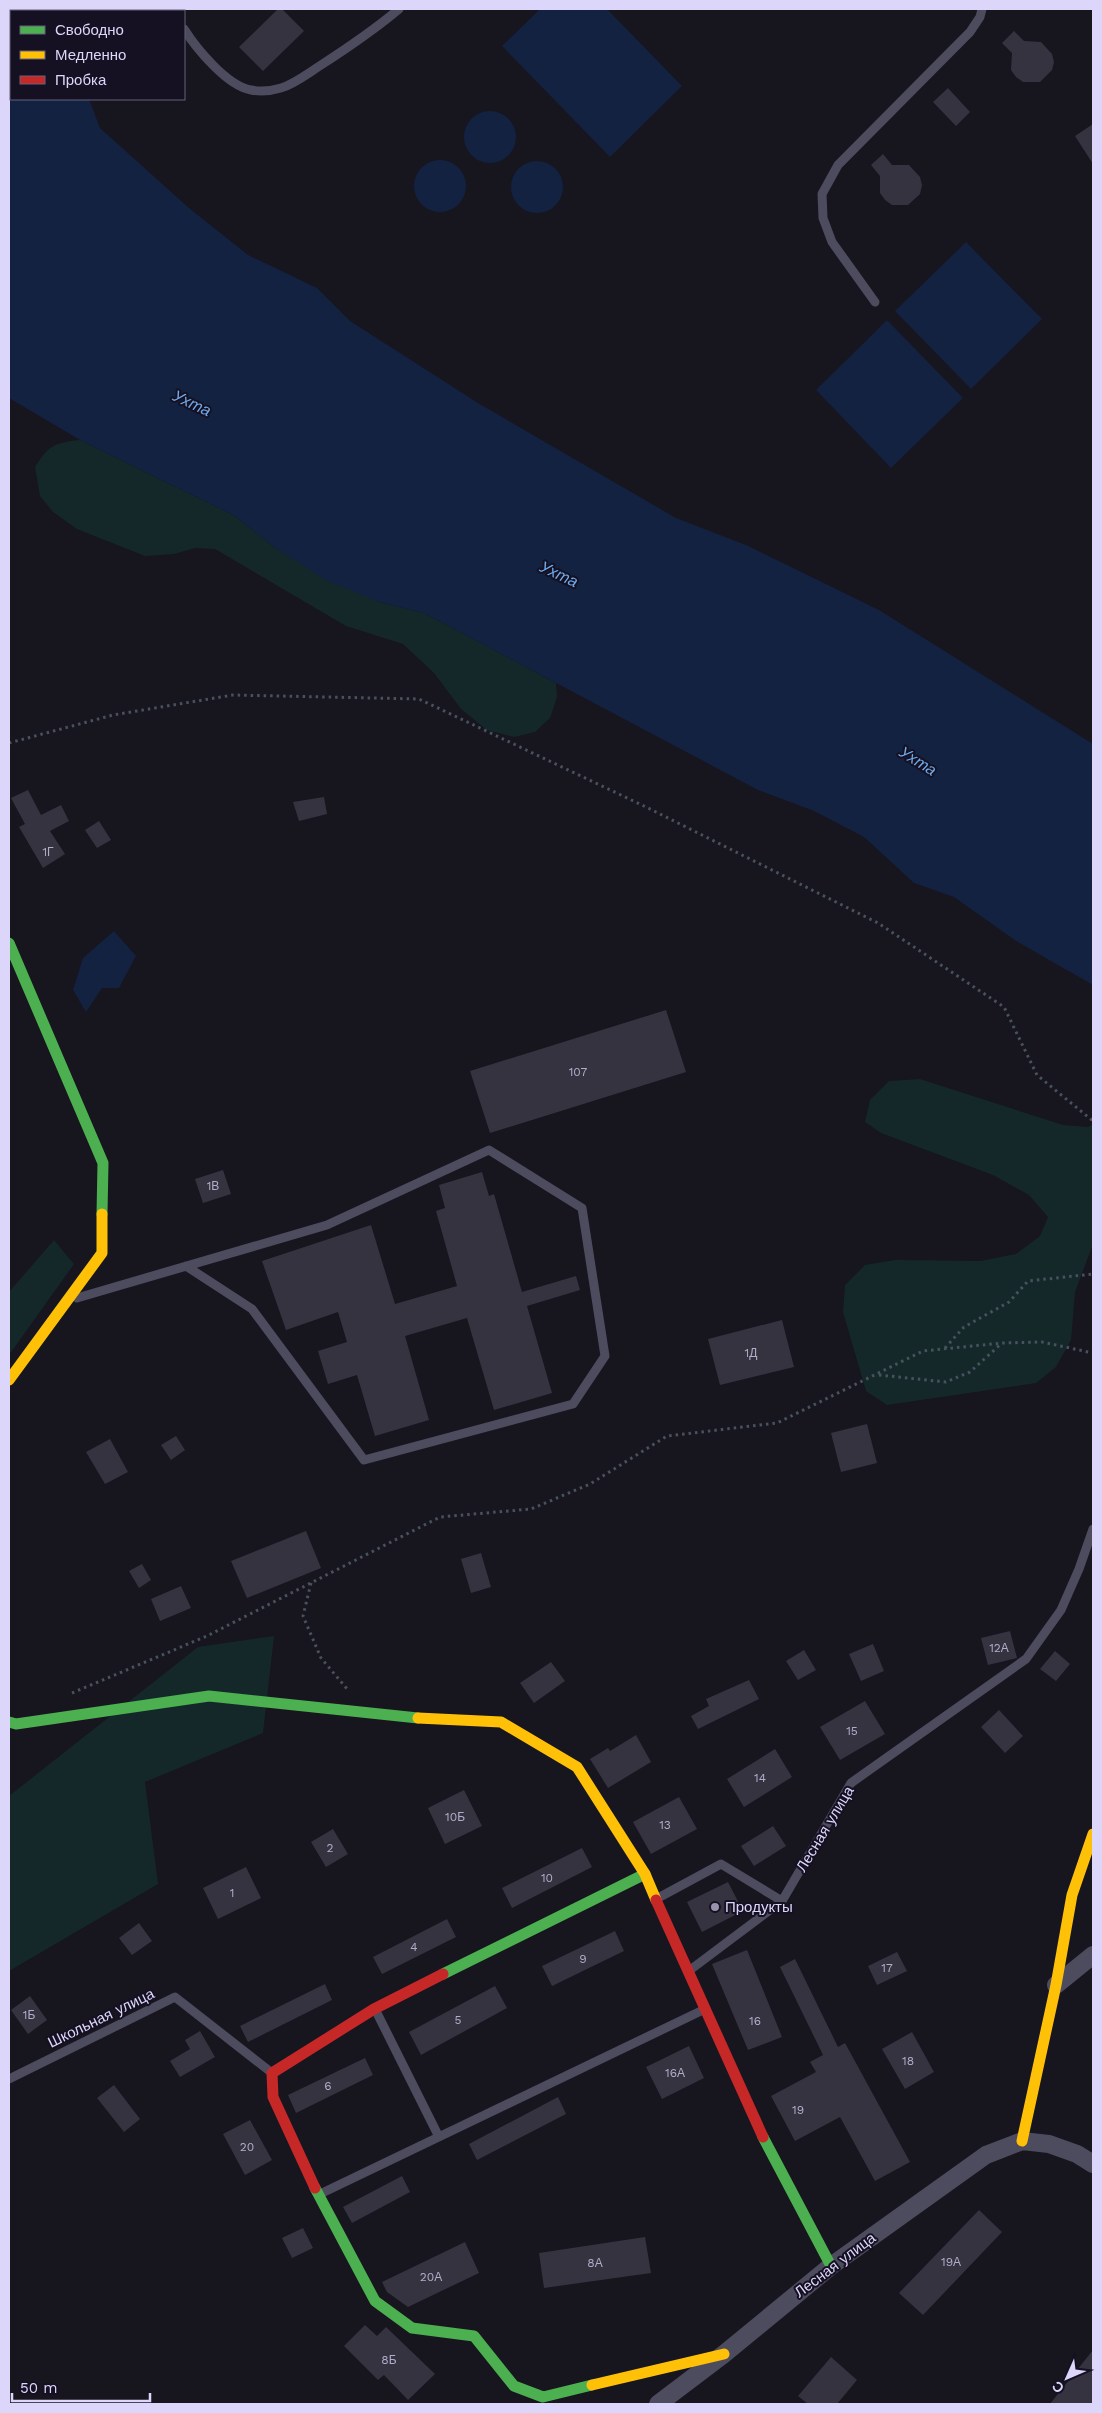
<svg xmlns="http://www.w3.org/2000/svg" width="1102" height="2413" font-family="'Work Sans',sans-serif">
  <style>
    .green { fill: #14282a }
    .water { fill: #132241 }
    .building { fill: #363340 }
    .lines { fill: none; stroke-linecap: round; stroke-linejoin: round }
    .path { stroke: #48515e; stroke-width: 3; stroke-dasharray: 2.5 4; stroke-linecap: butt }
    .lane { stroke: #4d4b5e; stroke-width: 9 }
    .street { stroke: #4d4b5e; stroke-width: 18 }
    .fast { stroke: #4caf50; stroke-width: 11 }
    .slow { stroke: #ffc107; stroke-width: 11 }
    .jam { stroke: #c62828; stroke-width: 11 }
    .poi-dot { fill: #9892ae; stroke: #151122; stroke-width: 2 }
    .labels { text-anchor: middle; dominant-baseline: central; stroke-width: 4; stroke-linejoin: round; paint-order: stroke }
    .number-label { font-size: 12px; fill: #b3adcc }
    .street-label { font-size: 15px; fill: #ddd6fb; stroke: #151122 }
    .poi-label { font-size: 15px; fill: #ddd6fb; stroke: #151122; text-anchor: start }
    .water-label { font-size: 16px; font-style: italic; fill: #6facf0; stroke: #151122 }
  </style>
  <rect width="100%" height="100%" fill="#17151e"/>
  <path class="green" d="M80 440 235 516 274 547 379 602 424 613 556 683 557 697 550 718 535 732 514 737 487 730 461 709 434 673 403 644 346 626 215 549 195 548 174 554 145 556 77 529 53 512 40 496 35 467C49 445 54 443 80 440Z
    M920 1079 1063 1125 1088 1127 1093 1124V1244L1075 1292 1071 1340 1056 1367 1036 1383 887 1405 866 1391 843 1312 845 1285 865 1265 895 1260 981 1261 1016 1254 1040 1236 1048 1217 1029 1195 993 1175 881 1133 865 1122 870 1100 889 1081Z
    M54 1240 74 1264 9 1355V1292Z
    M274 1636 263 1733 145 1782 158 1884 9 1971V1796L198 1647Z"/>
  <path class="water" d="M9 9H48L50 11H11V99H89L100 128 189 208 248 255 317 288 350 321 478 403 676 518 746 545 879 610 1093 744V985L1016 941 954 897 914 883 864 837 814 811 758 790 424 613 379 602 324 579 274 547 235 516 80 440 9 398Z
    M540 9H607L682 86 610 157 502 46Z
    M464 137a26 26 0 1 1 52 0a26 26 0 1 1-52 0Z
    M414 186a26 26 0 1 1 52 0a26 26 0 1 1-52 0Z
    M511 187a26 26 0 1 1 52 0a26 26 0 1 1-52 0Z
    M966 242 1042 319 971 389 895 311Z
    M887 320 963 398 891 468 816 390Z
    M114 931 136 956 119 988H102L86 1012 73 990 83 958Z"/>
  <path class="building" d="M278 9H282L304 31 263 71 239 47Z
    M1014 31 1024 41 1041 42 1052 54 1054 62 1052 70 1040 82H1023L1016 77 1011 70 1012 53 1002 43Z
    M948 88 970 112 956 126 933 102Z
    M1093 124V164L1075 136Z
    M883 154 892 165H909L920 177 922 185 920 194 908 205H892L885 200 880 193V176L871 165Z
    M28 790 41 815 61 805 69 821 50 831 65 854 43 868 19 827 25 824 11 798Z
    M324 797 327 814 299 821 293 802Z
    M99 821 111 840 97 848 85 830Z
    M666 1010 686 1072 490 1133 470 1071Z
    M223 1170 231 1194 203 1203 195 1179Z
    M482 1172 489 1196 494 1194 522 1292 576 1276 580 1290 527 1306 552 1393 494 1410 467 1318 405 1336 429 1420 375 1436 357 1375 328 1384 318 1351 347 1342 338 1312 286 1330 262 1261 371 1225 395 1304 457 1286 436 1211 445 1208 439 1185Z
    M782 1320 794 1367 720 1385 708 1339Z
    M867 1424 877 1463 841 1472 831 1433Z
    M176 1436 185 1450 171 1460 161 1445Z
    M110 1439 128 1472 105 1484 86 1452Z
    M306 1531 321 1568 247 1598 231 1561Z
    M481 1553 491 1587 471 1593 461 1559Z
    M142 1564 151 1580 139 1588 129 1571Z
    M181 1586 191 1608 160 1621 151 1599Z
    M1010 1631 1017 1658 988 1665 981 1638Z
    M873 1644 884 1671 861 1681 849 1654Z
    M804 1650 816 1670 798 1680 786 1661Z
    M1055 1651 1070 1664 1056 1681 1040 1669Z
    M551 1662 565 1681 534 1703 520 1683Z
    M749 1680 759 1699 698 1729 691 1716 709 1706 706 1699Z
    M865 1701 885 1734 840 1760 820 1727Z
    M999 1710 1023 1736 1005 1753 981 1727Z
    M636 1735 651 1762 608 1788 590 1759 608 1748 610 1751Z
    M775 1749 792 1777 744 1807 727 1779Z
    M464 1790 482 1826 445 1844 428 1808Z
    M679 1797 697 1829 651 1854 633 1822Z
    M773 1826 786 1846 754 1866 741 1846Z
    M333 1829 348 1854 326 1867 311 1842Z
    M582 1848 592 1867 512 1908 502 1888Z
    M246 1867 261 1898 218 1919 203 1888Z
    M728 1882 743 1911 702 1932 687 1902Z
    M447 1919 456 1937 382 1974 373 1957Z
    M139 1923 152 1941 132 1955 119 1938Z
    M615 1931 624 1951 552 1986 542 1966Z
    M747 1950 782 2037 748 2050 712 1964Z
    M897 1952 907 1971 877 1985 868 1966Z
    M795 1959 838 2047 845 2043 910 2162 875 2181 840 2117 795 2141 771 2096 816 2072 810 2062 823 2055 780 1967Z
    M325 1984 332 2000 248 2042 240 2026Z
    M495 1986 507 2008 421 2055 409 2032Z
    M30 1996 47 2020 28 2034 11 2010Z
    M200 2031 215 2057 180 2077 170 2061 190 2049 185 2040Z
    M912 2032 934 2072 905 2089 882 2049Z
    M689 2046 704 2078 662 2099 646 2067Z
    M365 2058 373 2075 296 2113 288 2095Z
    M114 2085 140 2119 124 2132 97 2098Z
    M558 2097 566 2114 477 2160 469 2144Z
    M250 2120 272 2160 245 2175 223 2134Z
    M402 2176 410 2192 352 2223 343 2207Z
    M979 2210 1002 2232 923 2315 899 2293Z
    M303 2228 313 2248 292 2258 282 2238Z
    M645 2237 651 2273 544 2288 539 2253Z
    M465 2242 479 2273 408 2307 387 2292 382 2282Z
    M365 2325 377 2336 386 2327 435 2374 408 2400 384 2375 378 2380 344 2346Z
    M1093 2350V2404H1050Z
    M831 2357 857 2380 837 2404H808L798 2396Z"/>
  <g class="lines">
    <path class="path" d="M9 743 113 715 233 695 419 699 644 806 878 923 1004 1007 1037 1075 1093 1121
      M945 1348 964 1327 1009 1302 1028 1281 1093 1274
      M879 1375 946 1382 970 1372 1002 1343
      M311 1583 303 1616 321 1658 348 1690
      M72 1693 207 1636 440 1517 531 1509 590 1484 667 1436 777 1423 923 1351 1002 1343 1042 1342 1093 1353"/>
    <path class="lane" d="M174 9 175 11
      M184 29C196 48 227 86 251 90 261 92 271 91 281 88 294 84 307 74 318 67 346 49 374 30 399 9
      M875 302 832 242 823 218 822 194 838 165 970 32 980 17 982 9
      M77 1298 327 1225 489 1150 582 1208 605 1356 573 1404 364 1460 252 1309 186 1266
      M658 1898 721 1864 782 1901
      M690 1970 782 1901 851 1783 1026 1659 1061 1610 1079 1569 1093 1529
      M375 2009 439 2137
      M9 2079 175 1997 272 2073
      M320 2194 703 2010"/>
    <path class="street" d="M1056 1985 1093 1955
      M658 2404 724 2354 831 2266 986 2155 1022 2141 1049 2144 1077 2154 1093 2164"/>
    <path class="fast" d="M9 943 103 1163 102 1214
      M9 1722 16 1724 209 1696 418 1718
      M443 1974 645 1874
      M763 2137 831 2266
      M315 2188 375 2301 412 2328 474 2336 514 2386 543 2397 592 2385"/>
    <path class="slow" d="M9 1380 102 1253V1214
      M418 1718 501 1722 577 1767 645 1874 656 1900
      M1022 2141 1056 1985 1072 1895 1093 1834
      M592 2385 724 2354"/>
    <path class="jam" d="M656 1900 763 2137
      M315 2188 273 2097 272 2073 374 2009 443 1974"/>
  </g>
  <circle class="poi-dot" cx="715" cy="1907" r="5"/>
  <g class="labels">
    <g class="number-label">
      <text x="48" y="852">1Г</text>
      <text x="578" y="1072">107</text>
      <text x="213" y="1186">1В</text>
      <text x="751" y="1353">1Д</text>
      <text x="999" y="1648">12А</text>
      <text x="852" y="1731">15</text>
      <text x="760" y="1778">14</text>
      <text x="455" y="1817">10Б</text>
      <text x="665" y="1825">13</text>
      <text x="330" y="1848">2</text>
      <text x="547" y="1878">10</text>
      <text x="232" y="1893">1</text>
      <text x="414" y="1947">4</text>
      <text x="583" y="1959">9</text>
      <text x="887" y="1968">17</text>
      <text x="29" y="2015">1Б</text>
      <text x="458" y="2020">5</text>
      <text x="755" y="2021">16</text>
      <text x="908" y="2061">18</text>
      <text x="675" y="2073">16А</text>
      <text x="328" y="2086">6</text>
      <text x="798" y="2110">19</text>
      <text x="247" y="2147">20</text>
      <text x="951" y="2262">19А</text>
      <text x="595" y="2263">8А</text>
      <text x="431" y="2277">20А</text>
      <text x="389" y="2360">8Б</text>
    </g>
    <g class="street-label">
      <text transform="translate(825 1829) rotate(-59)">Лесная улица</text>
      <text transform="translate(101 2018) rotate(-26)">Школьная улица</text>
      <text transform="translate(835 2265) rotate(-37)">Лесная улица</text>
    </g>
    <g class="poi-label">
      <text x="725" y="1907">Продукты</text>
    </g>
    <g class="water-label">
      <text transform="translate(192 403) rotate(25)">Ухта</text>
      <text transform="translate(559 574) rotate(25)">Ухта</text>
      <text transform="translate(918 761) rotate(32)">Ухта</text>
    </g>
  </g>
  <rect width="1102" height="2413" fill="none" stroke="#ddd6fb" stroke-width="20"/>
  <rect x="10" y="10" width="175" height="90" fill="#151122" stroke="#656079"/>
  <rect x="20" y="26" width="25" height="8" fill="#4caf50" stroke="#656079"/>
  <text x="55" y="35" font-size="15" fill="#ddd6fb">Свободно</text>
  <rect x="20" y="51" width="25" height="8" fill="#ffc107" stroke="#656079"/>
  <text x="55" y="60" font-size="15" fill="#ddd6fb">Медленно</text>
  <rect x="20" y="76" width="25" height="8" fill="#c62828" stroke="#656079"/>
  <text x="55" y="85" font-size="15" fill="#ddd6fb">Пробка</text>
  <g transform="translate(1067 2378) rotate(225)" stroke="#151122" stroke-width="4" paint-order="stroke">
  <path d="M0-4L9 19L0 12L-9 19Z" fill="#ddd6fb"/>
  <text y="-8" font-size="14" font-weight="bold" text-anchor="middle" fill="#ddd6fb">С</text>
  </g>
  <path d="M12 2393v8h138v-8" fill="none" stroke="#ddd6fb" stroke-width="2.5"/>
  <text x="20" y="2393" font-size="15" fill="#ddd6fb" stroke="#151122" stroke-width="4" paint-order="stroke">50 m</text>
</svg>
